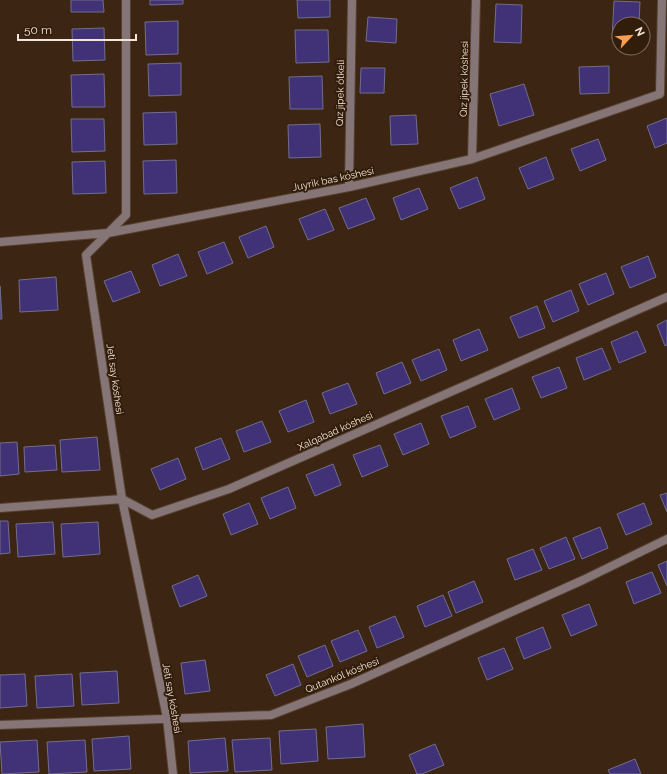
<svg xmlns="http://www.w3.org/2000/svg" width="667" height="774" font-family="Raleway,sans-serif">
  <style>
    .building { fill: #413177; stroke: #716e8c }
    .lines { fill: none; stroke-linecap: round; stroke-linejoin: round }
    .street-casing { stroke: #56402f; stroke-width: 10 }
    .street { stroke: #867577; stroke-width: 8 }
    .labels { text-anchor: middle; dominant-baseline: central; stroke-width: 4; stroke-linejoin: round; paint-order: stroke }
    .street-label { font-size: 10px; fill: #f5e5da; stroke: #321c0a }
  </style>
  <rect width="100%" height="100%" fill="#3c2513"/>
  <path class="building" d="M71 0H103L104 12H71Z
    M150 0H183V4L150 5Z
    M297 0H330V17L298 18Z
    M614 1 640 2 639 24H619V39H612Z
    M496 4 522 5 521 43 494 42Z
    M368 17 397 19 396 43 366 41Z
    M178 21V54L146 55 145 22Z
    M104 28 105 60 73 61 72 29Z
    M295 30H328L329 62 296 63Z
    M181 63V95L149 96 148 64Z
    M609 66V93L580 94 579 67Z
    M361 68H385L384 93H360Z
    M104 74 105 107H72L71 75Z
    M322 76 323 109H290L289 77Z
    M524 84 534 115 499 126 490 94Z
    M176 112 177 144 144 145 143 113Z
    M416 115 418 144 391 145 390 116Z
    M667 118V143L655 148 647 126Z
    M71 119H104L105 151 72 152Z
    M320 124 321 157 289 158 288 125Z
    M598 139 606 160 580 171 571 149Z
    M546 157 554 179 528 189 519 168Z
    M176 160 177 193 144 194 143 161Z
    M105 161 106 193 73 194 72 162Z
    M477 177 485 199 459 209 450 188Z
    M419 188 428 209 401 220 393 198Z
    M366 198 375 219 348 229 339 208Z
    M325 209 334 230 308 240 299 219Z
    M266 226 274 247 248 258 239 237Z
    M224 242 233 263 207 274 198 252Z
    M178 254 187 276 160 286 152 265Z
    M648 256 656 277 630 288 621 267Z
    M131 271 140 292 113 302 104 281Z
    M606 273 614 294 588 305 579 284Z
    M56 277 58 310 20 312 19 280Z
    M0 286 2 319H0Z
    M571 290 579 311 553 322 544 301Z
    M537 306 545 328 519 338 510 317Z
    M667 320V345L665 346 657 325Z
    M479 329 488 350 461 361 453 340Z
    M637 331 646 352 619 363 611 342Z
    M602 348 611 369 584 380 576 358Z
    M439 349 447 370 421 381 412 360Z
    M402 362 411 383 384 394 376 373Z
    M559 367 567 388 541 398 532 377Z
    M348 383 357 404 330 414 322 393Z
    M512 388 520 409 494 420 485 399Z
    M306 400 314 422 288 432 279 411Z
    M468 406 476 427 450 438 441 416Z
    M262 421 271 442 244 452 236 431Z
    M421 423 429 444 403 455 394 434Z
    M97 437 100 470 62 472 60 440Z
    M221 438 230 459 203 470 195 448Z
    M17 442 19 474 0 476V443Z
    M55 445 57 470 25 472 24 447Z
    M380 445 388 466 362 477 353 455Z
    M178 458 186 479 160 490 151 469Z
    M333 464 341 485 315 496 306 475Z
    M288 487 296 508 270 519 261 498Z
    M667 493V512L660 495Z
    M249 503 258 524 231 535 223 514Z
    M644 503 652 524 626 535 617 514Z
    M0 521H8L10 553 0 554Z
    M53 522 55 554 18 557 16 524Z
    M98 522 100 554 63 557 61 524Z
    M600 527 608 548 582 559 573 538Z
    M566 537 575 559 549 569 540 548Z
    M533 549 542 570 515 580 507 559Z
    M667 561V586L658 565Z
    M652 572 661 593 634 604 626 582Z
    M198 575 207 596 180 607 172 586Z
    M474 581 483 602 456 613 448 592Z
    M443 595 452 616 425 627 417 606Z
    M589 604 597 625 571 636 562 615Z
    M395 616 404 637 377 648 369 627Z
    M543 627 551 648 524 659 516 638Z
    M358 630 367 651 340 662 331 641Z
    M325 645 333 666 307 677 298 656Z
    M504 648 513 669 487 680 478 658Z
    M205 660 210 691 185 694 181 663Z
    M293 664 301 685 275 696 266 675Z
    M117 671 119 703 82 705 80 673Z
    M25 674 27 706 0 708V675Z
    M72 674 74 706 37 708 35 676Z
    M363 724 365 757 328 759 326 727Z
    M316 729 318 761 281 764 279 731Z
    M129 736 131 769 94 771 92 739Z
    M225 738 228 771 190 773 188 741Z
    M270 738 272 770 235 772 232 740Z
    M37 740 39 772 2 774 0 742Z
    M85 740 87 772 49 774 47 742Z
    M435 744 444 765 422 774H417L409 755Z
    M635 759 641 774H610L608 770Z"/>
  <g class="lines">
    <g class="street-casing">
      <path id="street" d="M126 0V215L86 255 122 499 167 718 173 774
        M472 159 476 0
        M349 187 352 0
        M0 242 108 233 349 187 472 159 660 94 662 0
        M0 508 122 499 152 515 229 489 667 297
        M0 725 271 715 351 684 583 580 667 539"/>
    </g>
    <use href="#street" class="street"/>
  </g>
  <g class="labels">
    <g class="street-label">
      <text transform="translate(464 79) rotate(-89)">Qız jipek kóshesi</text>
      <text transform="translate(340 93) rotate(-89)">Qız jipek ótkeli</text>
      <text transform="translate(333 179) rotate(-12)">Juyrik bas kóshesi</text>
      <text transform="translate(115 379) rotate(82)">Jeti say kóshesi</text>
      <text transform="translate(335 431) rotate(-24)">Xalqabad kóshesi</text>
      <text transform="translate(342 675) rotate(-22)">Qutankól kóshesi</text>
      <text transform="translate(172 698) rotate(80)">Jeti say kóshesi</text>
    </g>
  </g>
  <g transform="translate(631 36) rotate(64)"><circle r="19" fill="#321c0a" stroke="#806c5d"/>
  <path d="M0-3L7 15L0 10L-7 15Z" fill="#fb9e51"/>
  <text y="-6" font-size="11" font-weight="bold" text-anchor="middle" fill="#f5e5da">N</text>
  </g>
  <path d="M18 34v6h118v-6" fill="none" stroke="#f5e5da" stroke-width="2"/>
  <text x="24" y="34" font-size="12" fill="#f5e5da" stroke="#321c0a" stroke-width="3" paint-order="stroke">50 m</text>
</svg>
